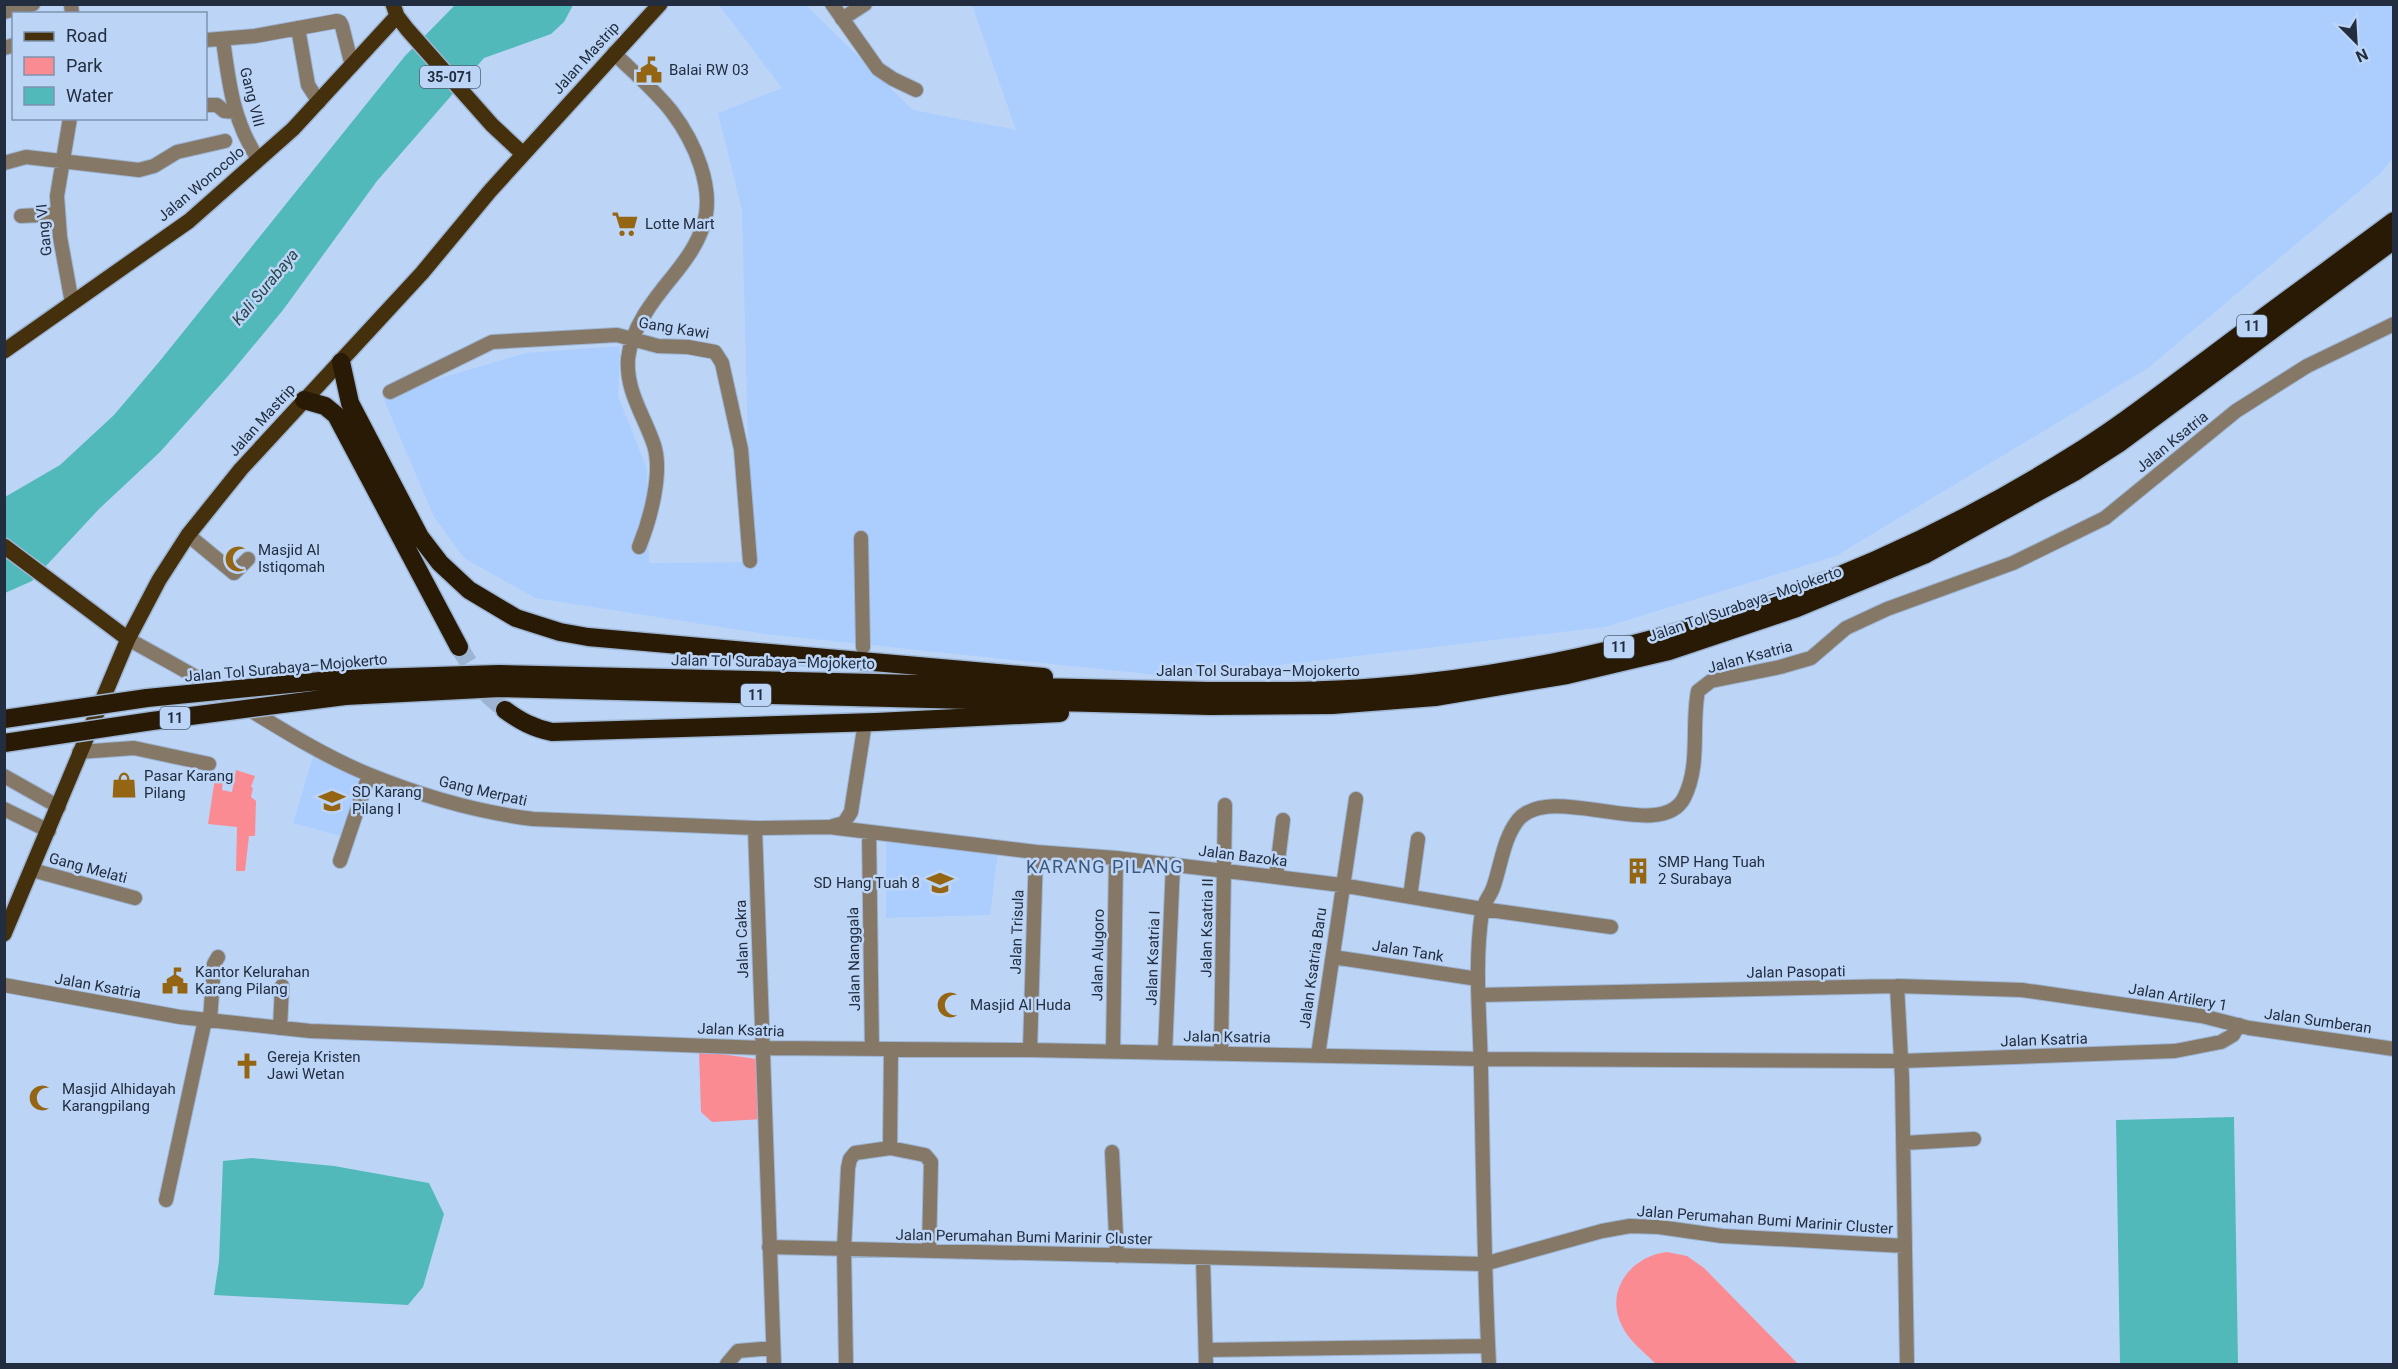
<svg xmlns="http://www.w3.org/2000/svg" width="2398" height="1369" font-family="Roboto,sans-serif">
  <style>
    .built { fill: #abceff }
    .green { fill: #fb8b93 }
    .water { fill: #52b9ba }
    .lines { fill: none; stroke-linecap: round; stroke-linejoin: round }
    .minor-tunnel { stroke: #9db4d2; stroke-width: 14; stroke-dasharray: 14 7; stroke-linecap: butt }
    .highway-tunnel { stroke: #9db4d2; stroke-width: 18; stroke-dasharray: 18 9; stroke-linecap: butt }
    .minor-casing { stroke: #9db4d2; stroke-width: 16 }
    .major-casing { stroke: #9db4d2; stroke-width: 18 }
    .highway-casing { stroke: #9db4d2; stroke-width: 21 }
    .minor { stroke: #857866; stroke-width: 14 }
    .major { stroke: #45300d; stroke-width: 15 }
    .highway { stroke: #281a05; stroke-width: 18 }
    .highway-bridge-casing { stroke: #9db4d2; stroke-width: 21; stroke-linecap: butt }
    .highway-bridge { stroke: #281a05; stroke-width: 18 }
    .labels { text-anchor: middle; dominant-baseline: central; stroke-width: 5; stroke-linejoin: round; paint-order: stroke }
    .shield { fill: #bcd5f7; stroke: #506076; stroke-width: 1.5 }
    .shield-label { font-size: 14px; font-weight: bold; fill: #222e3f }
    .street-label { font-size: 15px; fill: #222e3f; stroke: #bcd5f7 }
    .poi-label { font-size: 15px; fill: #222e3f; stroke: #bcd5f7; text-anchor: start }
    .water-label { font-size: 16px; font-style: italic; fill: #274747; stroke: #bcd5f7 }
    .quarter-label { font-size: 18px; letter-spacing: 1.5px; fill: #3d587c; stroke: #bcd5f7 }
  </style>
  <rect width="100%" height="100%" fill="#bcd5f7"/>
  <path class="built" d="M719 5H806L913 110 1016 130 972 5H2393V158L2381 173 2148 368 1836 556 1605 627 1177 677 765 634 535 598 464 558 434 517 382 395 526 353 620 346 618 396 647 469 649 563 751 562 742 210 718 113 782 88Z
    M314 753 373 780 352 839 293 823Z
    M886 840 998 851 990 915 886 918Z"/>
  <path class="green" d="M236 770 255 776 251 787 253 788 251 797 256 801 255 836H249L245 871H236L237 827 208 824 215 778 223 779 222 790 232 792Z
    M699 1051 757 1059 763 1119 712 1122 701 1112Z
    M1667 1252 1687 1256 1704 1268 1798 1364H1656C1645 1353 1629 1341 1622 1326 1604 1291 1631 1256 1667 1252Z"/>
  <path class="water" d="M455 5H573L564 22 551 34 484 58 377 181 283 310 229 375 160 452 99 509 32 581 5 593V497L60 465 114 415 159 362 405 56Z
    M2234 1117 2238 1364H2120L2116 1120Z
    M252 1158 334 1166 429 1183 444 1214 423 1287 408 1305 214 1295 219 1261 223 1161Z"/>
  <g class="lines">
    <path class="minor-tunnel" d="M863 652 864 729"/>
    <path class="highway-tunnel" d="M459 647 489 696 505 710"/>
    <g class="minor-casing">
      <path id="minor" d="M71 4 72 14
        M832 4 878 69 893 79 916 90
        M4 12 33 4
        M842 19 865 4
        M298 28 308 85 319 102
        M206 40 255 36 337 21 340 22 342 26 352 66
        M223 40C229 84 233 121 258 159
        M4 48 14 45
        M614 53C633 72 655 90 672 112 694 141 716 189 703 226 697 245 685 261 673 276 654 299 631 328 628 359 626 392 644 415 654 445 663 473 650 520 639 547
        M206 105H217L224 111 236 112
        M70 118 57 196 60 237 72 303
        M4 163 26 157 139 170 154 166 177 152 225 141
        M21 216 58 214
        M390 392 492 342 617 335 658 346 688 347 715 352 722 363 741 449 750 561
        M188 535 234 573 248 559
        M861 538 863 647
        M128 639C158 656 189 672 219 691 267 720 318 754 370 775 422 796 477 812 533 819L755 828 829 827 1036 852 1116 858 1276 877 1341 885 1482 909 1611 927
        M79 752 134 748 209 764
        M4 776 59 807
        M4 809 49 831
        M833 826 844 823 851 812 864 729
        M755 828 774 1364
        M869 832 872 1049
        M340 861 369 775
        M32 870 135 898
        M1276 877 1283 820
        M1410 897 1418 839
        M1333 957 1478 979
        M4 985 180 1017 310 1031 763 1048 1030 1050 1481 1059 1902 1061 2175 1051 2221 1042 2233 1035 2239 1025
        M1897 986 1902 1077 1907 1364
        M1479 995 1897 986 2022 990 2202 1016 2249 1028 2394 1049
        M210 1021 214 964 218 957
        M280 1028 282 986
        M1030 1050 1036 852
        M1113 1052 1116 858
        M1165 1053 1173 864
        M1221 1053 1225 805
        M1318 1055 1356 799
        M1904 1143 1974 1139
        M890 1148 891 1049
        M1112 1152 1117 1256
        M166 1200 205 1020
        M769 1247 1484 1264 1602 1231 1630 1226 1659 1227 1722 1236 1905 1246
        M1203 1258 1206 1364
        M1206 1350 1488 1346
        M727 1364 738 1351 773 1348
        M846 1364 844 1249 848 1168 850 1159 855 1153 890 1148 925 1155 931 1162 929 1251
        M1489 1364C1484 1266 1483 1169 1481 1070 1480 1018 1474 964 1482 912 1483 904 1490 896 1493 888 1501 866 1503 839 1518 820 1552 780 1660 844 1684 798 1701 765 1691 726 1698 691L1711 681 1780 667 1811 658 1846 628 1887 609 2013 563 2105 518 2236 411 2307 366 2394 324"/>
    </g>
    <g class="major-casing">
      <path id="major" d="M393 4 397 16 407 29 492 125 523 154
        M4 351 189 221 293 129 397 16
        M4 546 128 639
        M4 934 128 639 159 580 188 535 241 469 422 273 490 191 660 4"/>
    </g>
    <g class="highway-casing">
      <path id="highway" d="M341 362 350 403 420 537 440 563 469 590 516 618 560 632 588 637 1044 677
        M304 400 325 406 336 415 459 647
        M341 679 499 674 1208 691C1264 691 1322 692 1378 687 1623 667 1862 587 2070 457 2119 427 2163 392 2209 358 2270 312 2332 267 2394 221
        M345 696 500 688 1210 706 1332 705 1435 697 1567 675 1669 651 1797 608 1924 555 2076 471 2118 444 2394 240
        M505 710C520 721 533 728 552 732L876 722 1060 713"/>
    </g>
    <use href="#minor" class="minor"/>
    <use href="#major" class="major"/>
    <use href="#highway" class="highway"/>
    <g class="highway-bridge-casing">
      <path id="highway-bridge" d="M4 719 147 698 341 679
        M4 743 152 721 345 696"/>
    </g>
    <use href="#highway-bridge" class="highway-bridge"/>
  </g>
  <defs>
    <g id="civic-bare" transform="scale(2.07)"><path d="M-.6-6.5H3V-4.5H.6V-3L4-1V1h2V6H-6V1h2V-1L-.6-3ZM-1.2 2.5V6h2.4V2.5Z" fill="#946613" stroke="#bcd5f7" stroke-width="2.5" paint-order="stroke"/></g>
    <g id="supermarket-bare" transform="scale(2.07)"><path d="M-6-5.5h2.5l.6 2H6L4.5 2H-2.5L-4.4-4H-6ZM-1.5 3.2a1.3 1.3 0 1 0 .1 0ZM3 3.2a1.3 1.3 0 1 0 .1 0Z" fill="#946613" stroke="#bcd5f7" stroke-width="2.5" paint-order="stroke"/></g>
    <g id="mosque-bare" transform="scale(2.07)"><path d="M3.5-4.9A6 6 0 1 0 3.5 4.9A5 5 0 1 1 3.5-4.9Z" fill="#946613" stroke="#bcd5f7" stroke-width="2.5" paint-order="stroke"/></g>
    <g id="shop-bare" transform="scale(2.07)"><path d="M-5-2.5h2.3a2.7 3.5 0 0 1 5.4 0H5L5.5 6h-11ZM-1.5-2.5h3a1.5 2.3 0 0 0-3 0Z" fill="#946613" stroke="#bcd5f7" stroke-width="2.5" paint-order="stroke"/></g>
    <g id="school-bare" transform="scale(2.07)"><path d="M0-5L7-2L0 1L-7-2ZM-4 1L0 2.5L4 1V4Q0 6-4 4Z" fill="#946613" stroke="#bcd5f7" stroke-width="2.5" paint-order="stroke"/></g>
    <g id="building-bare" transform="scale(2.07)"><path d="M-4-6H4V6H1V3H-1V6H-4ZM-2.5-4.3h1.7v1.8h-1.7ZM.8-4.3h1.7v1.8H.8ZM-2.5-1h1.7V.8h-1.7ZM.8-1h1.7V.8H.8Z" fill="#946613" stroke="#bcd5f7" stroke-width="2.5" paint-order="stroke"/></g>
    <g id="church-bare" transform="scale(2.07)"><path d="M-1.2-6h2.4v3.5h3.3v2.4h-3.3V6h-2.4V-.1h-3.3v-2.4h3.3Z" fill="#946613" stroke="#bcd5f7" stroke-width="2.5" paint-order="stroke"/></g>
  </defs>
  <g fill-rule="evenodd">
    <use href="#civic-bare" x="649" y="70"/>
    <use href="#supermarket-bare" x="625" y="224"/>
    <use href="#mosque-bare" x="238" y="559"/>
    <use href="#shop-bare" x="124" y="785"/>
    <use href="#school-bare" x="332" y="801"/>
    <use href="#building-bare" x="1638" y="871"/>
    <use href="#school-bare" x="940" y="883"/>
    <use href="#civic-bare" x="175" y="981"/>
    <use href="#mosque-bare" x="950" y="1005"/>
    <use href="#church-bare" x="247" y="1066"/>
    <use href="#mosque-bare" x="42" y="1098"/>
  </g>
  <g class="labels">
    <g class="shield">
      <rect x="420" y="66" width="60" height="22" rx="4.5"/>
      <rect x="2237" y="315" width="30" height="22" rx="4.5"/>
      <rect x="1604" y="636" width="30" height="22" rx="4.5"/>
      <rect x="741" y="684" width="30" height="22" rx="4.5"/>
      <rect x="160" y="707" width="30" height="22" rx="4.5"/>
    </g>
    <g class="shield-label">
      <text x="450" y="77">35-071</text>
      <text x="2252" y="326">11</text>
      <text x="1619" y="647">11</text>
      <text x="756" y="695">11</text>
      <text x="175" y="718">11</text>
    </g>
    <g class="street-label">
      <text transform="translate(586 58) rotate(-48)">Jalan Mastrip</text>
      <text transform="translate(252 97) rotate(76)">Gang VIII</text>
      <text transform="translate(201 184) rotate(-40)">Jalan Wonocolo</text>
      <text transform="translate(44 230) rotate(-96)">Gang VI</text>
      <text transform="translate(674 328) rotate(9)">Gang Kawi</text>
      <text transform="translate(262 420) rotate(-48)">Jalan Mastrip</text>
      <text transform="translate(2172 442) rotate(-39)">Jalan Ksatria</text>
      <text transform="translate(1745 604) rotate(-19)">Jalan Tol Surabaya–Mojokerto</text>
      <text transform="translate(1750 657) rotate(-15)">Jalan Ksatria</text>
      <text transform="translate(773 662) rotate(1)">Jalan Tol Surabaya–Mojokerto</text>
      <text transform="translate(286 668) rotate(-5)">Jalan Tol Surabaya–Mojokerto</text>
      <text x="1258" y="671">Jalan Tol Surabaya–Mojokerto</text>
      <text transform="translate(483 791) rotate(13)">Gang Merpati</text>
      <text transform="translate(1243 856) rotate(7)">Jalan Bazoka</text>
      <text transform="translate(88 868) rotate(15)">Gang Melati</text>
      <text transform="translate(1207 928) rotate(-89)">Jalan Ksatria II</text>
      <text transform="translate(1017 932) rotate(-88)">Jalan Trisula</text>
      <text transform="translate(742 939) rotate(-92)">Jalan Cakra</text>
      <text transform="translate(1408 951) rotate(9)">Jalan Tank</text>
      <text transform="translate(1098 955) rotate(-89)">Jalan Alugoro</text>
      <text transform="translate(1153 958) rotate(-88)">Jalan Ksatria I</text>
      <text transform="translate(854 959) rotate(-91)">Jalan Nanggala</text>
      <text transform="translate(1313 968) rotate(-82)">Jalan Ksatria Baru</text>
      <text transform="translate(1796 972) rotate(-1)">Jalan Pasopati</text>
      <text transform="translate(98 986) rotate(10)">Jalan Ksatria</text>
      <text transform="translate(2178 997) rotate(10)">Jalan Artilery 1</text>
      <text transform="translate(2318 1021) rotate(8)">Jalan Sumberan</text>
      <text transform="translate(741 1030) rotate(2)">Jalan Ksatria</text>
      <text transform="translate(1227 1037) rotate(1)">Jalan Ksatria</text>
      <text transform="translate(2044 1040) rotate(-2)">Jalan Ksatria</text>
      <text transform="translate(1765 1220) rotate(4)">Jalan Perumahan Bumi Marinir Cluster</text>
      <text transform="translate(1024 1237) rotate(1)">Jalan Perumahan Bumi Marinir Cluster</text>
    </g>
    <g class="poi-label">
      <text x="669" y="70">Balai RW 03</text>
      <text x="645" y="224">Lotte Mart</text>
      <text x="258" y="550">Masjid Al<tspan x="258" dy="17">Istiqomah</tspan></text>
      <text x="144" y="776">Pasar Karang<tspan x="144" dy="17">Pilang</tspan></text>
      <text x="352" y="792">SD Karang<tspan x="352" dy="17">Pilang I</tspan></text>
      <text x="1658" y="862">SMP Hang Tuah<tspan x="1658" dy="17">2 Surabaya</tspan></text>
      <text x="920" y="883" text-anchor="end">SD Hang Tuah 8</text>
      <text x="195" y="972">Kantor Kelurahan<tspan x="195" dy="17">Karang Pilang</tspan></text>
      <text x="970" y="1005">Masjid Al Huda</text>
      <text x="267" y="1057">Gereja Kristen<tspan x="267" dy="17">Jawi Wetan</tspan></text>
      <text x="62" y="1089">Masjid Alhidayah<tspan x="62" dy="17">Karangpilang</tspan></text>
    </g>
    <g class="water-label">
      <text transform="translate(265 287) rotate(-50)">Kali Surabaya</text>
    </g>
    <g class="quarter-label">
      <text x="1105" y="866">KARANG PILANG</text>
    </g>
  </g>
  <rect width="2398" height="1369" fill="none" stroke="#222e3f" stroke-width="12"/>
  <rect x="12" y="12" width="195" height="108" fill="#bcd5f7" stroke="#7e92ad" stroke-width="1.5"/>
  <rect x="24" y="32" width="30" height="9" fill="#45300d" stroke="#7e92ad" stroke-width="1.5"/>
  <text x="66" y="42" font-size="18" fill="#222e3f">Road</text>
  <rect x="24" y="57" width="30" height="18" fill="#fb8b93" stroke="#7e92ad" stroke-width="1.5"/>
  <text x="66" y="72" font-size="18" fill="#222e3f">Park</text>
  <rect x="24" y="87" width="30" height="18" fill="#52b9ba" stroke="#7e92ad" stroke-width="1.5"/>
  <text x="66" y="102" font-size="18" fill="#222e3f">Water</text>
  <g transform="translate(2356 42) rotate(156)" stroke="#bcd5f7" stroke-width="4.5" paint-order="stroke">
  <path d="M0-4.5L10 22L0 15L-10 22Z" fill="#222e3f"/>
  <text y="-9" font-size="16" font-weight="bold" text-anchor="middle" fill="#222e3f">N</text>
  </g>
</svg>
